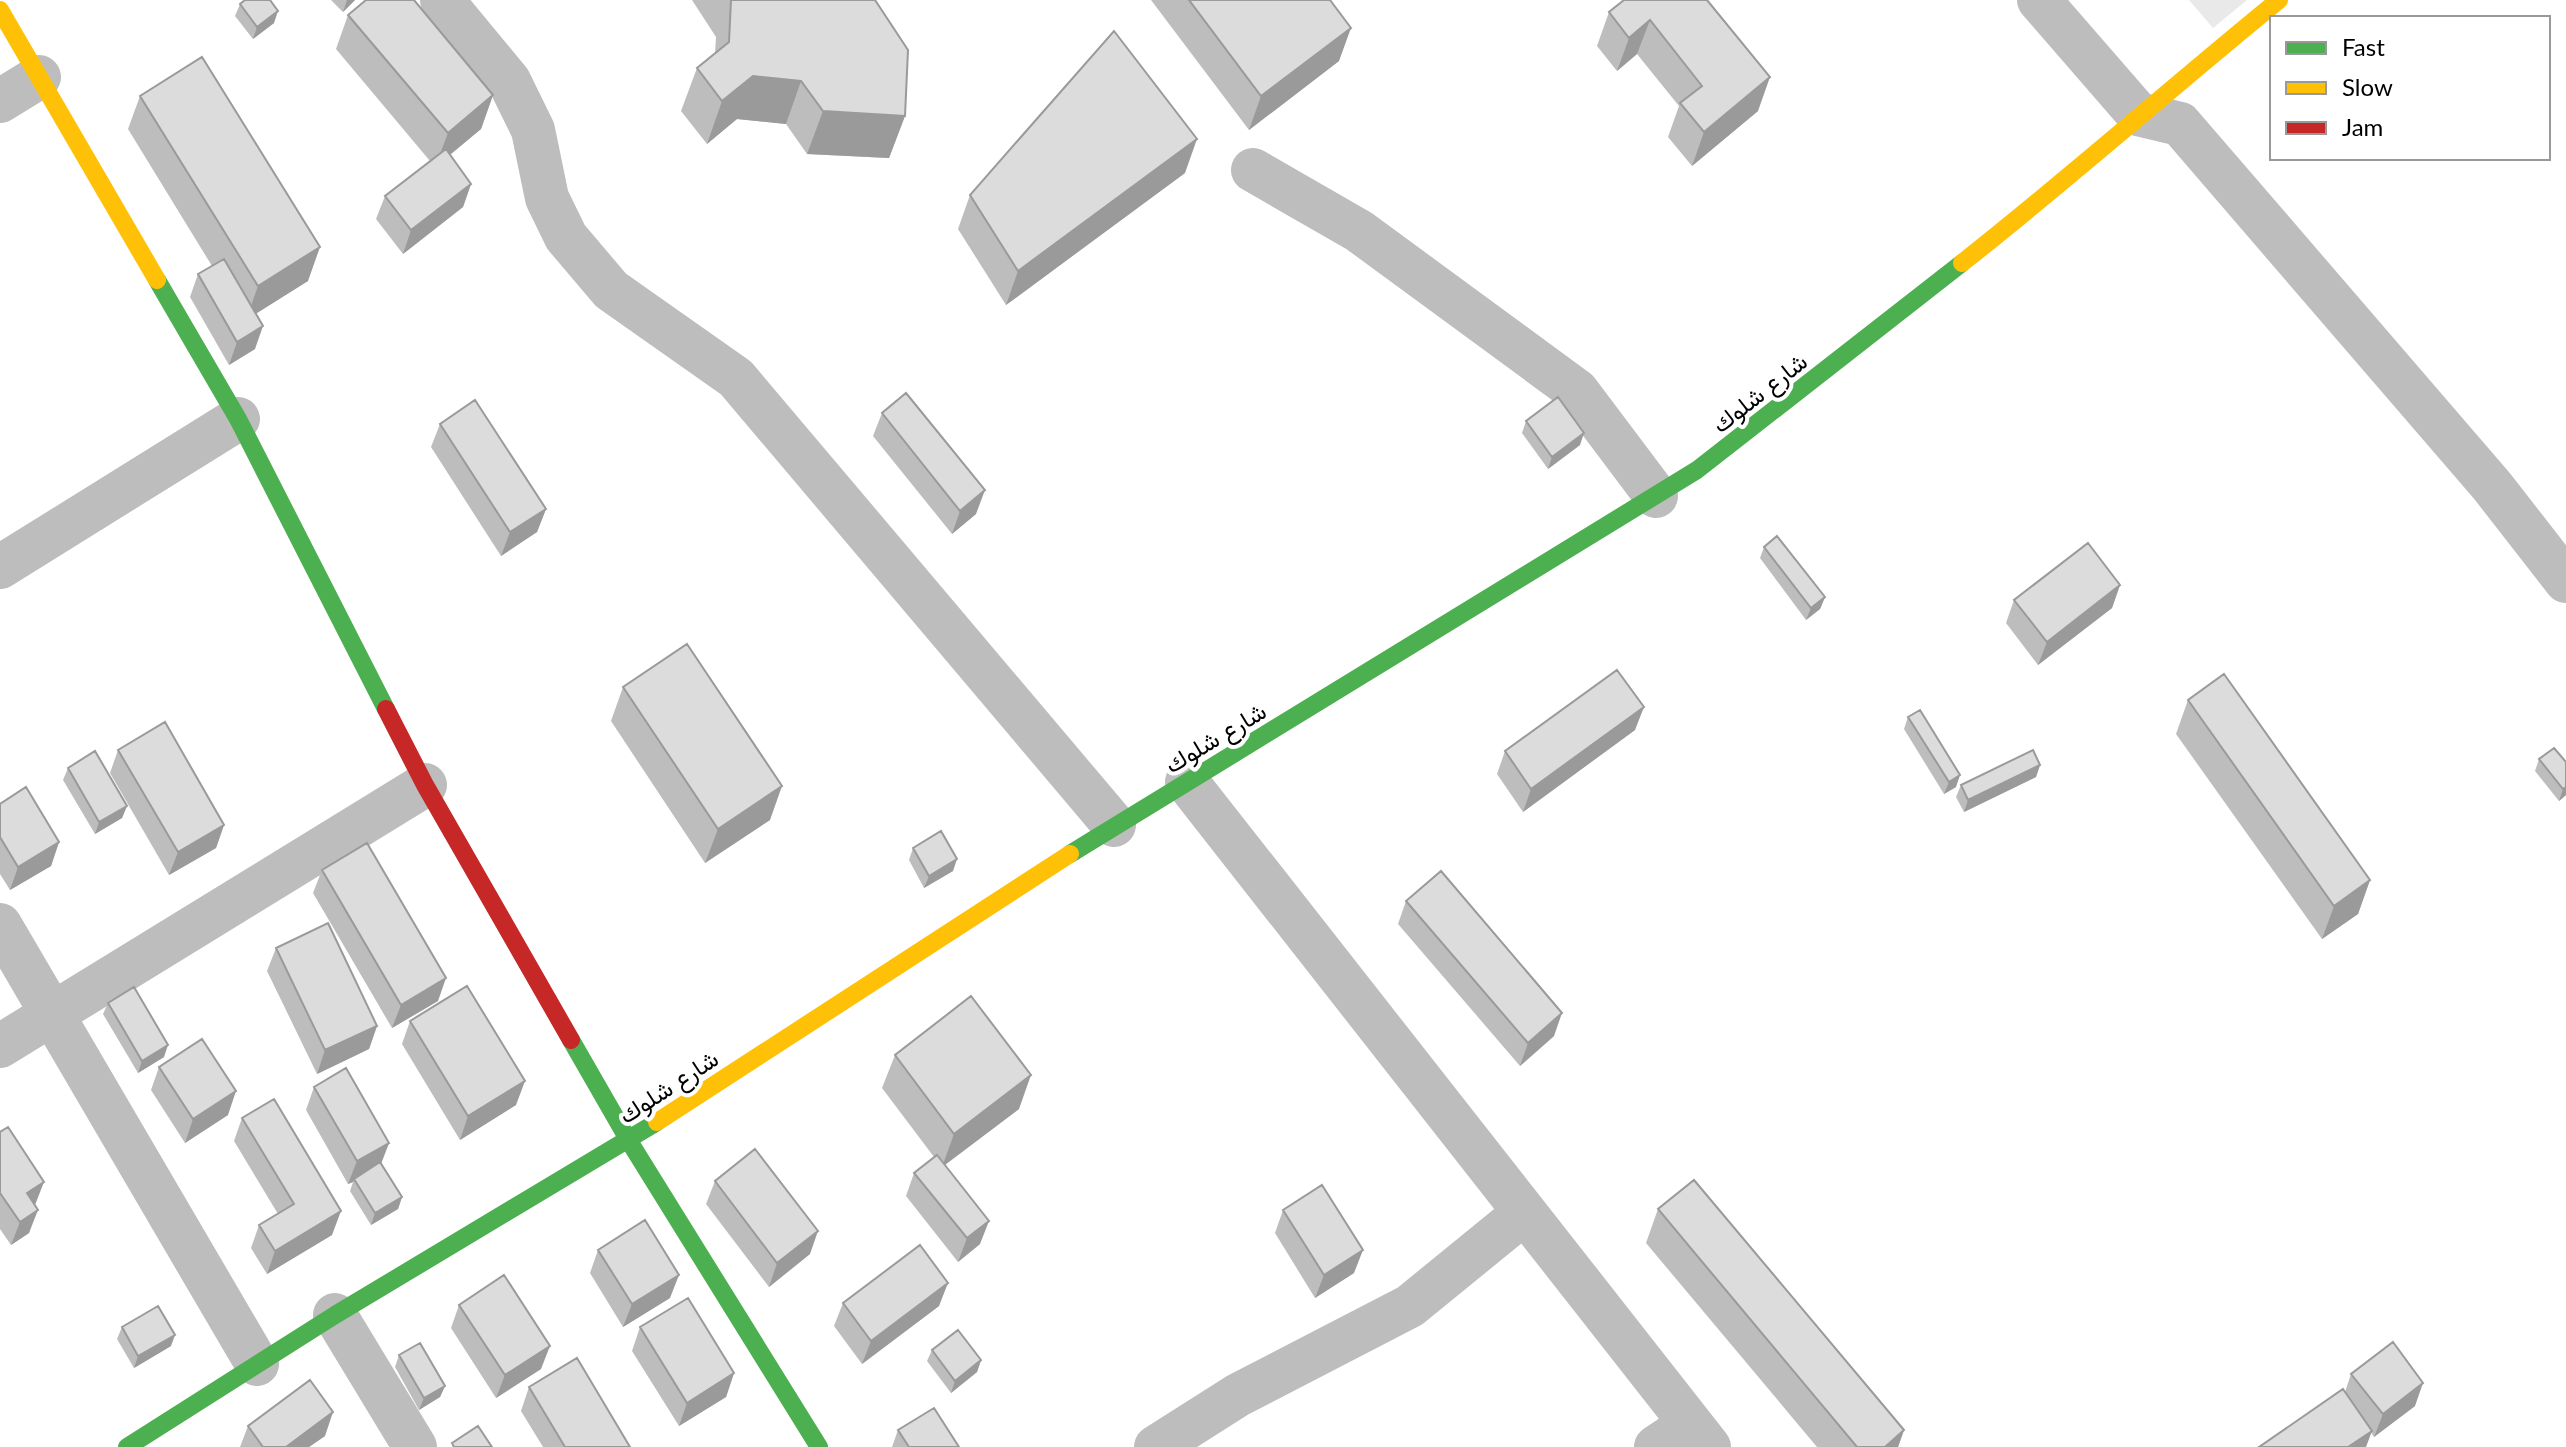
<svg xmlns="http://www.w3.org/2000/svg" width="2566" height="1447" font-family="Lato,Vazirmatn,sans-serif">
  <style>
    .green { fill: #e9e9e9 }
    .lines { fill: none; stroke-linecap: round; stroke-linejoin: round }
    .street { stroke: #bdbdbd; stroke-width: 44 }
    .fast { stroke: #4caf50; stroke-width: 18 }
    .slow { stroke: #ffc107; stroke-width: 18 }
    .jam { stroke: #c62828; stroke-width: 18 }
    .wall { fill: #bdbdbd }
    .shaded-wall { fill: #9a9a9a }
    .building { fill: #dcdcdc; stroke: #9a9a9a; stroke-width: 2 }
    .labels { text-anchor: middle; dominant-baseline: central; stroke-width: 8; stroke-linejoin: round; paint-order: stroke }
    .street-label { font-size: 24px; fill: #000; stroke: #fff }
  </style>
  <rect width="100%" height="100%" fill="#fff"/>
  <path class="green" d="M2189 0H2247L2213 28Z"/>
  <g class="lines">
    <path class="street" d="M442 0 509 81 533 130 547 198 566 237 611 290 736 378 1114 825
      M2039 0 2138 114 2180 124 2492 486 2566 581
      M0 101 39 77
      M1253 170 1359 231 1577 391 1656 496
      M0 567 238 419
      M1187 782 1709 1447
      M0 925 257 1364
      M0 1046 425 785
      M335 1315 415 1447
      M1156 1447 1238 1395 1410 1306 1524 1213
      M1656 1447 1689 1425"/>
    <path class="fast" d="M157 280 238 419 386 709
      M1070 854 1697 470 1962 263
      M571 1040 629 1141 819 1447
      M127 1447 335 1315 657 1122"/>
    <path class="slow" d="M0 10 157 280
      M1962 263C2070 178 2172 87 2279 0
      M657 1122 1070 854"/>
    <path class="jam" d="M386 709 425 785 571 1040"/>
  </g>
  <path class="wall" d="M331 0H355L343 12Z
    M692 0H875L905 116 889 158 807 154 786 124 737 119 707 144 681 111 697 68 715 54 716 37Z
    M1151 0H1330L1339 61 1249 130Z
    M1624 0 1758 111 1692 166 1668 137 1679 106 1637 54 1617 71 1597 46 1609 12Z
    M240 4 274 23 253 39 235 16Z
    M348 15 493 95 481 129 450 155 471 184 463 207 403 254 376 219 385 196 430 161 336 49Z
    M140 96 308 281 256 313 255 349 229 365 190 297 198 274 212 266 128 129Z
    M1185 173 1006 305 958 229 970 195Z
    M882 413 976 514 952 534 873 436Z
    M1526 421 1580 445 1548 469 1522 433Z
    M440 424 546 509 537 532 501 556 431 447Z
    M1764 547 1825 597 1820 609 1806 620 1760 558Z
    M2120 585 2112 608 2038 665 2006 623 2014 600Z
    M623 687 770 820 705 863 611 721Z
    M2188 700 2370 880 2358 914 2322 939 2176 734Z
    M1908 717 1956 787 1944 794 1904 729Z
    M1635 730 1523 812 1497 774 1505 751Z
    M118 750 224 825 216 848 169 875 110 773Z
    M2539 759 2566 762V795L2559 801 2535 771Z
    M2040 765 2036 777 1964 812 1956 797 1961 785Z
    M68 768 127 806 122 818 95 834 63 780Z
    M0 804 59 842 51 866 10 890 0 874Z
    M913 848 953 871 924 888 909 860Z
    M322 870 438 1001 392 1028 313 893Z
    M1406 901 1554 1036 1520 1066 1398 924Z
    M276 948 377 1026 369 1049 317 1074 267 971Z
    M108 1003 164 1057 138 1073 103 1014Z
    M410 1021 516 1105 460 1140 402 1044Z
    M895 1055 1019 1109 945 1165 980 1244 958 1262 906 1196 914 1173 934 1157 882 1088Z
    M159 1067 228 1115 185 1143 151 1090Z
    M314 1087 389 1143 381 1164 402 1197 398 1209 371 1225 350 1191 353 1182 348 1184 306 1110Z
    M242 1118 332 1235 267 1274 251 1248 259 1225 278 1214 234 1141Z
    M0 1132 35 1206 29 1233 11 1245 0 1229Z
    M715 1181 810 1254 769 1287 706 1204Z
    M1658 1209 1904 1430 1898 1447H1817L1646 1243Z
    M1283 1210 1354 1273 1315 1298 1275 1233Z
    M598 1250 670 1298 623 1327 590 1273Z
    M843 1303 939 1306 862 1364 834 1326Z
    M459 1305 541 1369 496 1398 451 1328Z
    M122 1327 171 1346 134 1368 117 1339Z
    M640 1327 734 1373 726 1397 679 1426 632 1351Z
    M932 1350 981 1360 977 1372 951 1393 927 1361Z
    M399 1355 445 1386 440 1397 419 1410 395 1367Z
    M2351 1374 2415 1406 2374 1437 2345 1392Z
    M529 1387 630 1447H543L521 1411Z
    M248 1426 325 1436 309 1447H240Z
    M898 1430 959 1447H892Z"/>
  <path class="shaded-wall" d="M347 0H355L343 12Z
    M278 11 274 23 253 39 257 27Z
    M1650 20 1637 54 1617 71 1629 38Z
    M1351 28 1339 61 1249 130 1261 96Z
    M753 76 801 81 786 124 737 119 707 144 722 101Z
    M1770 77 1758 111 1692 166 1704 132Z
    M493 95 481 129 435 167 448 133Z
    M823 111 905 116 889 158 807 154Z
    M1197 139 1185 173 1006 305 1018 271Z
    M471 184 463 207 403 254 411 230Z
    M320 247 308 281 246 320 258 286Z
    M263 326 255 349 229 365 237 342Z
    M1584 433 1580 445 1548 469 1552 457Z
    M985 490 976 514 952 534 960 511Z
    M546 509 537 532 501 556 510 532Z
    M2120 585 2112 608 2038 665 2047 642Z
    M1825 597 1820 609 1806 620 1811 608Z
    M1644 707 1635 730 1523 812 1531 789Z
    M2040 765 2036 777 1964 812 1968 800Z
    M1960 775 1956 787 1944 794 1949 782Z
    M782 786 770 820 705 863 718 829Z
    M2566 787V795L2559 801 2563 789Z
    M127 806 122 818 95 834 99 822Z
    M224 825 216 848 169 875 178 852Z
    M59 842 51 866 10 890 18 867Z
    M957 859 953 871 924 888 929 876Z
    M2370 880 2358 914 2322 939 2334 906Z
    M446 978 438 1001 392 1028 401 1005Z
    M1562 1013 1554 1036 1520 1066 1528 1043Z
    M377 1026 369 1049 317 1074 325 1050Z
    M168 1045 164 1057 138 1073 142 1061Z
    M1031 1075 1019 1109 942 1167 954 1134Z
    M525 1081 516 1105 460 1140 468 1116Z
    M236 1091 228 1115 185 1143 193 1119Z
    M389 1143 380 1166 354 1179 353 1182 348 1184 357 1161Z
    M44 1182 35 1205 27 1193Z
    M402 1197 398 1209 371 1225 375 1213Z
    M38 1210 29 1233 11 1245 20 1222Z
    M341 1211 332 1235 267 1274 275 1251Z
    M989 1221 980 1244 958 1262 967 1238Z
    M818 1231 810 1254 769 1287 777 1263Z
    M1363 1250 1354 1273 1315 1298 1324 1275Z
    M679 1275 670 1298 623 1327 632 1304Z
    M948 1283 939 1306 862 1364 871 1341Z
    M175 1335 171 1346 134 1368 138 1356Z
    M550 1346 541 1369 496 1398 505 1375Z
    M981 1360 977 1372 951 1393 955 1381Z
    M734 1373 726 1397 679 1426 687 1403Z
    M2423 1383 2415 1406 2374 1437 2383 1414Z
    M445 1386 440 1397 419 1410 424 1398Z
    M333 1412 325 1436 309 1447H286Z
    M1904 1430 1898 1447H1885Z
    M2372 1431 2366 1447H2348Z"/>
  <path class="building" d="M245 0H270L278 11 257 27 240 4Z
    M366 0H414L493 95 448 133 348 15Z
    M731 0H875L908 50 905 116 823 111 801 81 753 76 722 101 697 68 729 42Z
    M1189 0H1330L1351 28 1261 96Z
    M1624 0H1707L1770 77 1704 132 1680 103 1702 86 1650 20 1629 38 1609 12Z
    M1114 31 1197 139 1018 271 970 195Z
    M202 57 320 247 258 286 140 96Z
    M446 149 471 184 411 230 385 196Z
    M224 259 263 326 237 342 198 274Z
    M906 393 985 490 960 511 882 413Z
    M1558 397 1584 433 1552 457 1526 421Z
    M475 400 546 509 510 532 440 424Z
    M1777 536 1825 597 1811 608 1764 547Z
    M2088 543 2120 585 2047 642 2014 600Z
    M687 644 782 786 718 829 623 687Z
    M1617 670 1644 707 1531 789 1505 751Z
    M2224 674 2370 880 2334 906 2188 700Z
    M1920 710 1960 775 1949 782 1908 717Z
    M165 722 224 825 178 852 118 750Z
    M2554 748 2566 762V787L2563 789 2539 759Z
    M2033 750 2040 765 1968 800 1961 785Z
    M95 751 127 806 99 822 68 768Z
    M26 787 59 842 18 867 0 837V804Z
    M941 831 957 859 929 876 913 848Z
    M367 843 446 978 401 1005 322 870Z
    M1441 871 1562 1013 1528 1043 1406 901Z
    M328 923 377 1026 325 1050 276 948Z
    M467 986 525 1081 468 1116 410 1021Z
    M134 987 168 1045 142 1061 108 1003Z
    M971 996 1031 1075 954 1134 895 1055Z
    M202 1039 236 1091 193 1119 159 1067Z
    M346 1068 389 1143 357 1161 314 1087Z
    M274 1099 341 1211 275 1251 259 1225 294 1204 242 1118Z
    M8 1127 44 1182 27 1193 38 1210 20 1222 0 1193V1132Z
    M755 1149 818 1231 777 1263 715 1181Z
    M937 1155 989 1221 967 1238 914 1173Z
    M380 1162 402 1197 375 1213 354 1179Z
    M1694 1180 1904 1430 1885 1447H1857L1658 1209Z
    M1322 1185 1363 1250 1324 1275 1283 1210Z
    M645 1220 679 1275 632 1304 598 1250Z
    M920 1245 948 1283 871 1341 843 1303Z
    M504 1275 550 1346 505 1375 459 1305Z
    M688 1298 734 1373 687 1403 640 1327Z
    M158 1306 175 1335 138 1356 122 1327Z
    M958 1330 981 1360 955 1381 932 1350Z
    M2393 1342 2423 1383 2383 1414 2351 1374Z
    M420 1343 445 1386 424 1398 399 1355Z
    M577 1358 630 1447H565L529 1387Z
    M310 1380 333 1412 286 1447H263L248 1426Z
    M2343 1389 2372 1431 2348 1447H2259Z
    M934 1408 959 1447H909L898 1430Z
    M478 1426 492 1447H454L452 1443Z"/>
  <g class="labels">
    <g class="street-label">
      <text transform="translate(1759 392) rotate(-38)">شارع شلوك</text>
      <text transform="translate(1215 737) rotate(-31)">شارع شلوك</text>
      <text transform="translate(668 1086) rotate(-33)">شارع شلوك</text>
    </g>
  </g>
  <rect x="2270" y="16" width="280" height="144" fill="#ffffff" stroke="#999999" stroke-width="2"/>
  <rect x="2286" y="42" width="40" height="12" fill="#4caf50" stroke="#999999" stroke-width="2"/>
  <text x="2342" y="56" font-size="24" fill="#000000">Fast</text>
  <rect x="2286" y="82" width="40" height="12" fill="#ffc107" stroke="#999999" stroke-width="2"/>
  <text x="2342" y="96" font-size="24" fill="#000000">Slow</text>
  <rect x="2286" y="122" width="40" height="12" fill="#c62828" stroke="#999999" stroke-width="2"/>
  <text x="2342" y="136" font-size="24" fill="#000000">Jam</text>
</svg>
